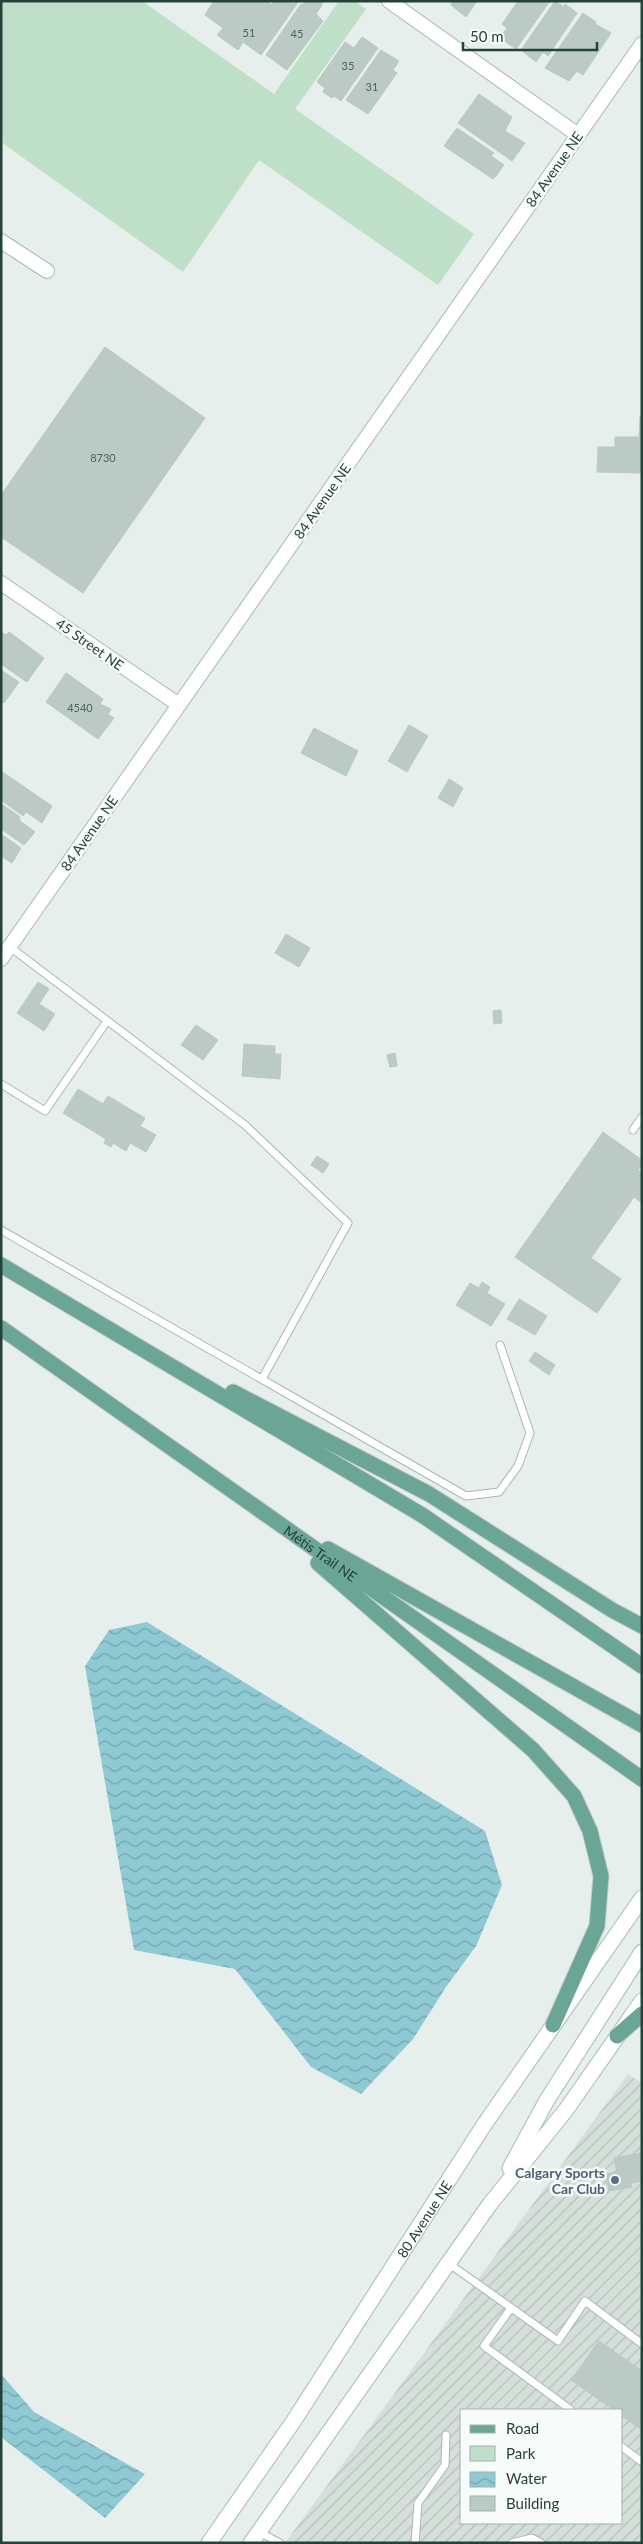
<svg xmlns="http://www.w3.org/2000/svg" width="643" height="2544" font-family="Lato,sans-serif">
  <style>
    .industrial { fill: url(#industrial-furrows); fill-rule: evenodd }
    .green { fill: #bfe0c8 }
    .water { fill: url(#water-waves) }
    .building { fill: #bbcac4; stroke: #b8c9c2 }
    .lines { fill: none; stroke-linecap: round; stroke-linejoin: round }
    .lane-casing { stroke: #a8b8b2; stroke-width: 9 }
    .street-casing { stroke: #a8b8b2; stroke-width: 16 }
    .secondary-casing { stroke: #a4bbb3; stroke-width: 17 }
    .primary-casing { stroke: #c2cac8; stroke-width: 17 }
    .lane { stroke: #fff; stroke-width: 7 }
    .street { stroke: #fff; stroke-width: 14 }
    .secondary { stroke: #fff; stroke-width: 15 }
    .primary { stroke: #6aa596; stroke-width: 15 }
    .service-dot { fill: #5c6f8a; stroke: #f7fbf9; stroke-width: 2 }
    .labels { text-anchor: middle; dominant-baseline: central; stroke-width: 5; stroke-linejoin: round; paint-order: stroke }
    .number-label { font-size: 11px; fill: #4a645c }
    .street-label { font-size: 14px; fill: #24423a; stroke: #f7fbf9 }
    .service-label { font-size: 14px; font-weight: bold; fill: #4e5e75; stroke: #f7fbf9; text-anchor: end }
  </style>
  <defs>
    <pattern id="industrial-furrows" width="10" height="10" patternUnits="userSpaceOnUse" patternTransform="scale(1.25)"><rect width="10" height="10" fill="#d4dfda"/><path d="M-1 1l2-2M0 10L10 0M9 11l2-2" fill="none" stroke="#b6c1bc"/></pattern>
    <pattern id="water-waves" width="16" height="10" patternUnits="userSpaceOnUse" patternTransform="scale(1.25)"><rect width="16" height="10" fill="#8ec9d4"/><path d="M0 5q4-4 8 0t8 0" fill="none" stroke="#74a5ad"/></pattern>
  </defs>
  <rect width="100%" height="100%" fill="#e6efeb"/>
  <path class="industrial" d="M628 2074 642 2083V2543H285ZM462 2410H622V2523H462Z"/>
  <path class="green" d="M1 1H142L274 94 339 1H355L366 9 295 109 474 234 438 285 259 160 183 272 1 142Z"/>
  <path class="water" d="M147 1622 485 1831 502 1885 476 1946 446 1987 413 2039 361 2094 311 2067 235 1969 134 1950 85 1666 109 1630Z
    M1 2374 34 2412 145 2474 105 2518 1 2437Z"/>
  <path class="building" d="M214 1H267L272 5 273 1H299L261 55 243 42 238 50 217 35 223 28 205 15Z
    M305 1 321 2 322 5 316 14 323 21 287 70 266 55 301 4 303 5Z
    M453 1H477L466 17 451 5Z
    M518 1H550L516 49 500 38 507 28 502 24Z
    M555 1 564 7 565 4 577 13 548 56 543 52 536 62 521 50Z
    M583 13 596 22 595 24 611 33 583 75 577 71 569 81 545 68Z
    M362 37 378 48 341 101 334 96 332 98 323 92 325 88 317 82 345 42 354 48Z
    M381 50 399 61 393 70 397 73 368 114 346 100Z
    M479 94 512 117 505 131 525 143 512 161 458 123Z
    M457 128 494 153 491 156 504 165 496 176 493 179 444 146Z
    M105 347 205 418 83 593 1 537V495Z
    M640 416H642V473L597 472 598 447H615V437H639Z
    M1 632 6 635 9 632 44 658 27 682 1 664Z
    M1 670 19 682 4 703 1 701Z
    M66 673 103 699 100 704 111 709 108 714 114 718 98 739 46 702Z
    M409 725 428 736 407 772 388 761Z
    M314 728 358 751 346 776 301 753Z
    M1 771 52 806 42 823 26 812 23 816 1 800Z
    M449 779 463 788 453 807 438 798Z
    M1 804 19 816 20 821 35 832 24 845 1 829Z
    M1 834 21 848 12 863 1 856Z
    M286 934 310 948 299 967 275 953Z
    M38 982 49 989 39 1004 55 1014 44 1031 17 1013Z
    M501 1010 502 1023 494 1024 493 1011Z
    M196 1025 218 1040 203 1060 181 1045Z
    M244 1044 275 1046V1054H281L280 1079 242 1076Z
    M395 1053 397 1066 390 1067 387 1055Z
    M78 1089 103 1104 108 1096 145 1118 140 1126 156 1135 146 1152 130 1143 126 1151 113 1143 111 1147 104 1143 106 1139 63 1113Z
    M603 1132 642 1160V1166L638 1170 642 1173V1203L634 1197 591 1258 621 1279 597 1313 515 1257Z
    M317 1156 329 1164 323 1173 311 1165Z
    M482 1282 490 1287 487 1293 505 1304 491 1326 456 1305 470 1283 479 1288Z
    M519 1299 547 1316 535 1335 507 1319Z
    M535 1352 555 1365 549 1375 529 1361Z
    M642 2153V2181L631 2183 632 2187 609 2191 606 2174 617 2172 614 2158Z
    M599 2341 642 2371V2430L622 2416V2410H614L571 2380Z"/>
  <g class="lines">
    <g class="lane-casing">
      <path id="lane" d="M10 947 245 1125 348 1223 262 1379
        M1 1084 45 1111 107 1021
        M633 1130 642 1117
        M1 1230 466 1496 499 1492 518 1466 530 1433 500 1345
        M448 2263 558 2341 585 2301 642 2344
        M511 2308 484 2346 571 2410
        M622 2447 642 2462
        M259 2532 280 2543
        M415 2543 418 2503 445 2465 446 2435
        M512 2543 532 2538 541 2543"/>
    </g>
    <g class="street-casing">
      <path id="street" d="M389 1 578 135
        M1 241 47 271
        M1 583 179 705
        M1 959 642 44"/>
    </g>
    <g class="secondary-casing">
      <g id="secondary">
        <path d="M510 2168 547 2100 642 1952"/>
        <path id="s1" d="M209 2543 293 2422 484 2125 642 1898"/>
        <path d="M251 2543 490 2204 566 2110 642 2001"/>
      </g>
    </g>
    <g class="primary-casing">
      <g id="primary">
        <path d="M1 1265 422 1515 642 1666"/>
        <path id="s2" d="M1 1328 642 1779"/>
        <path d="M233 1392 429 1494 612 1610 642 1626"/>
        <path d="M328 1549 642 1725"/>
        <path d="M318 1563 533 1750 574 1796 590 1831 601 1876 597 1926 553 2025"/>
        <path d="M617 2036 642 2014"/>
      </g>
    </g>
    <use href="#lane" class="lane"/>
    <use href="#street" class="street"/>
    <use href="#secondary" class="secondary"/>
    <use href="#primary" class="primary"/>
  </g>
  <circle class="service-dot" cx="615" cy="2180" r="5"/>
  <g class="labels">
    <g class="number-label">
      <text x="249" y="32">51</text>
      <text x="297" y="33">45</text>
      <text x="348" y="65">35</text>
      <text x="372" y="86">31</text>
      <text x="103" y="457">8730</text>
      <text x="80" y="707">4540</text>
    </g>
    <g class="street-label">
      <text transform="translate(554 169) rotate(-55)">84 Avenue NE</text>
      <text transform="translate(322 501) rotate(-55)">84 Avenue NE</text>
      <text transform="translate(90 644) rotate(35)">45 Street NE</text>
      <text transform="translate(89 833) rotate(-55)">84 Avenue NE</text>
      <text stroke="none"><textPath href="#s2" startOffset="391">Métis Trail NE</textPath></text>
      <text stroke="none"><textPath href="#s1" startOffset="389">80 Avenue NE</textPath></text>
    </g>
    <g class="service-label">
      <text x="605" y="2172">Calgary Sports<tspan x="605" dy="16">Car Club</tspan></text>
    </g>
  </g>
  <rect width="643" height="2544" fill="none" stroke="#24423a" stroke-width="5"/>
  <rect x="460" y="2409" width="162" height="115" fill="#f7fbf9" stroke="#a3b1ad"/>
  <rect x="470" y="2425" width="25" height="8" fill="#6aa596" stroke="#a3b1ad"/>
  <text x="506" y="2434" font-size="15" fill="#24423a">Road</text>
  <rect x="470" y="2446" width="25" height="15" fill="#bfe0c8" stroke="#a3b1ad"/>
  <text x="506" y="2459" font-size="15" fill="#24423a">Park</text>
  <rect x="470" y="2472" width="25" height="15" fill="url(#water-waves)" stroke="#a3b1ad"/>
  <text x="506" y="2484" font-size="15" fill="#24423a">Water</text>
  <rect x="470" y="2496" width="25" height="15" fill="#bbcac4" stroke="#a3b1ad"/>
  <text x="506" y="2509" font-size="15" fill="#24423a">Building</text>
  <path d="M463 42v8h134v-8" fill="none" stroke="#24423a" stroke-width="2.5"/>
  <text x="470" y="42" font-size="15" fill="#24423a" stroke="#f7fbf9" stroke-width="4" paint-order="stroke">50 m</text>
</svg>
